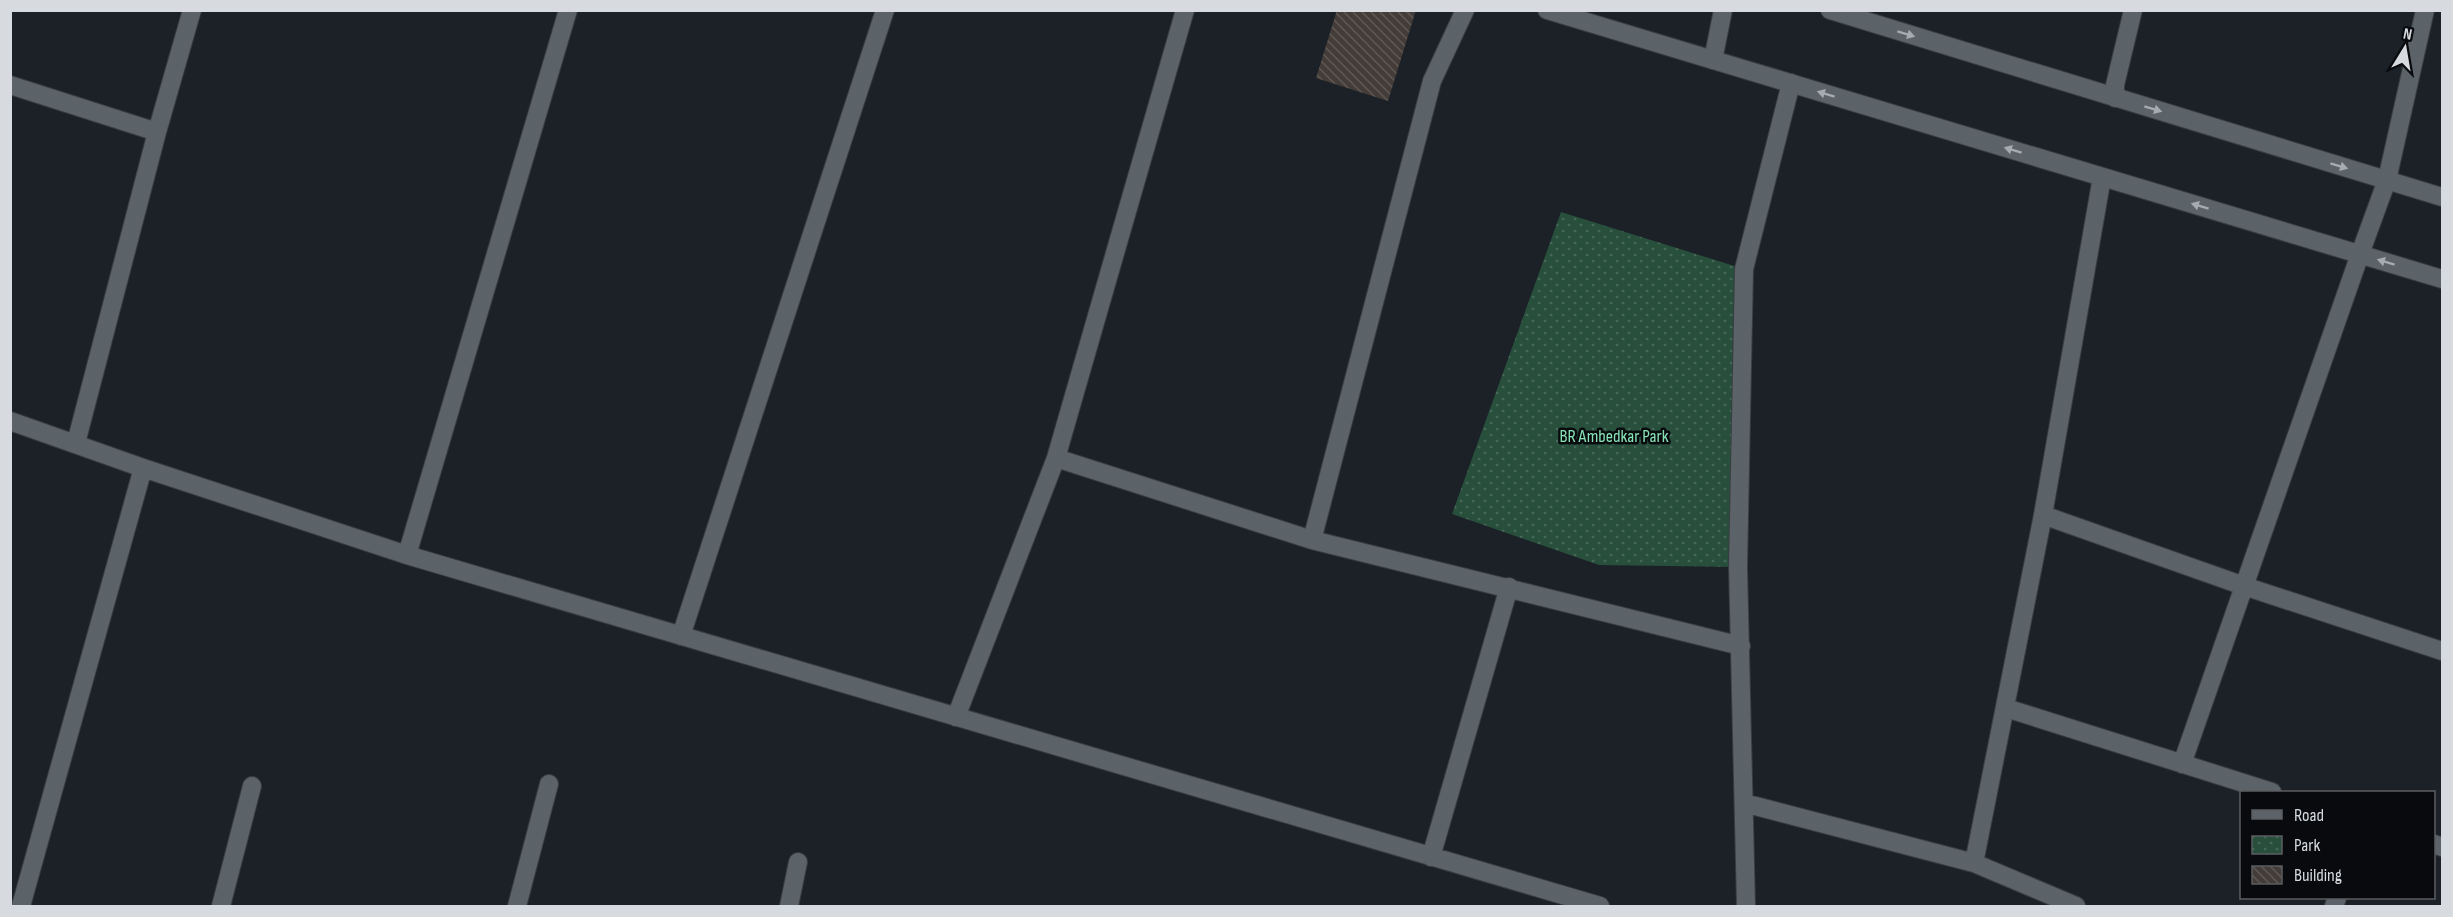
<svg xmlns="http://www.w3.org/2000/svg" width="2453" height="917" font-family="'Sofia Sans Condensed',sans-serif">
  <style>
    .park { fill: url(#park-dots) }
    .building { fill: url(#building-back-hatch) }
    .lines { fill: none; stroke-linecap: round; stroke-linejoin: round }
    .street-casing { stroke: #383d41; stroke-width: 20 }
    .secondary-casing { stroke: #383d41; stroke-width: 20 }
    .street { stroke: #5b6268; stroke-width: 18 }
    .secondary { stroke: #5b6268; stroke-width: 18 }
    .oneway { fill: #a5abaf }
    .labels { text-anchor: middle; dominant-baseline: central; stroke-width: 5; stroke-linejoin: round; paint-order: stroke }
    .park-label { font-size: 18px; fill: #87e2b5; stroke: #080a0d }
  </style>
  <defs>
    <pattern id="park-dots" width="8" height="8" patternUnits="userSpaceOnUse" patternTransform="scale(1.5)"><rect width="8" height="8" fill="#274f3c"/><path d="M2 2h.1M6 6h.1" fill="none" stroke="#466858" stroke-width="1.8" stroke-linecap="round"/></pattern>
    <pattern id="building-back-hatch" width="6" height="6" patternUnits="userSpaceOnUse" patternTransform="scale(1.5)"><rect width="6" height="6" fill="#443c38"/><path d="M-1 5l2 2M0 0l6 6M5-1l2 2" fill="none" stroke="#5e5854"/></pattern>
  </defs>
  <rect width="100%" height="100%" fill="#1b2126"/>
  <path class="park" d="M1561 212 1744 269 1738 567 1599 565 1452 514Z"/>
  <path class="building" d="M1337 10H1416L1388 101 1316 78Z"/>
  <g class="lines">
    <g class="street-casing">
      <path id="street" d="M1713 60 1723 10
        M10 85 157 132
        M2115 98V85L2133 10
        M2387 180 2425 10
        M10 421 143 468 407 555 1600 906
        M76 443 157 132 192 10
        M1056 458 1312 540 1741 646
        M2043 515 2244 586 2442 651
        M1312 540 1432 81 1465 10
        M407 555 568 10
        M681 636 885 10
        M2006 708 2272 792
        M956 717 1056 458 1185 10
        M2182 764 2360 254
        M1744 803 1974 863 2076 906
        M2434 844 2442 847
        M1431 857 1509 587
        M1974 863 2043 515 2102 177
        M21 906 143 468
        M221 906 252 786
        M517 906 549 784
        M789 906 798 862
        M1746 906 1738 567 1744 269 1791 83
        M2334 906 2337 898"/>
    </g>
    <g class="secondary-casing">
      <path id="secondary" d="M1547 10 2442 279
        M1830 10 2442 197
        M2360 254 2387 180"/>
    </g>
    <use href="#street" class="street"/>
    <use href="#secondary" class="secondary"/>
  </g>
  <defs><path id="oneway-solid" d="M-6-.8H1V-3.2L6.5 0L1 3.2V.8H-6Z" transform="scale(1.5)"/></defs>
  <g class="oneway">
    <use href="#oneway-solid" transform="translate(1906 34) rotate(17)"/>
    <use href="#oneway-solid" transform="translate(1826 94) rotate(-163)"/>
    <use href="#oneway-solid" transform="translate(2153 109) rotate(17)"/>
    <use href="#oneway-solid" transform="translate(2013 150) rotate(-163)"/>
    <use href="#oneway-solid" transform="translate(2339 166) rotate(17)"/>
    <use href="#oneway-solid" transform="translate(2200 206) rotate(-163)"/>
    <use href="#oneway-solid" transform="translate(2386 262) rotate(-163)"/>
  </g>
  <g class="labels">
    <g class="park-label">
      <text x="1614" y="436">BR Ambedkar Park</text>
    </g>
  </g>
  <rect width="2453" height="917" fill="none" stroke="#d7dbdf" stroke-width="24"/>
  <rect x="2240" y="791" width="195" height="108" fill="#080a0d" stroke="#5b5e61" stroke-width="1.5"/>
  <rect x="2252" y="810" width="30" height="9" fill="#5b6268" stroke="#5b5e61" stroke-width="1.5"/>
  <text x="2294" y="821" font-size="18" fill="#d7dbdf">Road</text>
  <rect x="2252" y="836" width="30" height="18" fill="url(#park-dots)" stroke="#5b5e61" stroke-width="1.5"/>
  <text x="2294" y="851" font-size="18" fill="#d7dbdf">Park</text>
  <rect x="2252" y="866" width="30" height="18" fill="url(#building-back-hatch)" stroke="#5b5e61" stroke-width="1.5"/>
  <text x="2294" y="881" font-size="18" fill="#d7dbdf">Building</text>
  <g transform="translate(2405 48) rotate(11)" stroke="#080a0d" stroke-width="4.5" paint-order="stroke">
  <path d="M0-4.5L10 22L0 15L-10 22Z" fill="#d7dbdf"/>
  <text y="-9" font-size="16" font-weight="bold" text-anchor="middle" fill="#d7dbdf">N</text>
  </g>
</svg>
